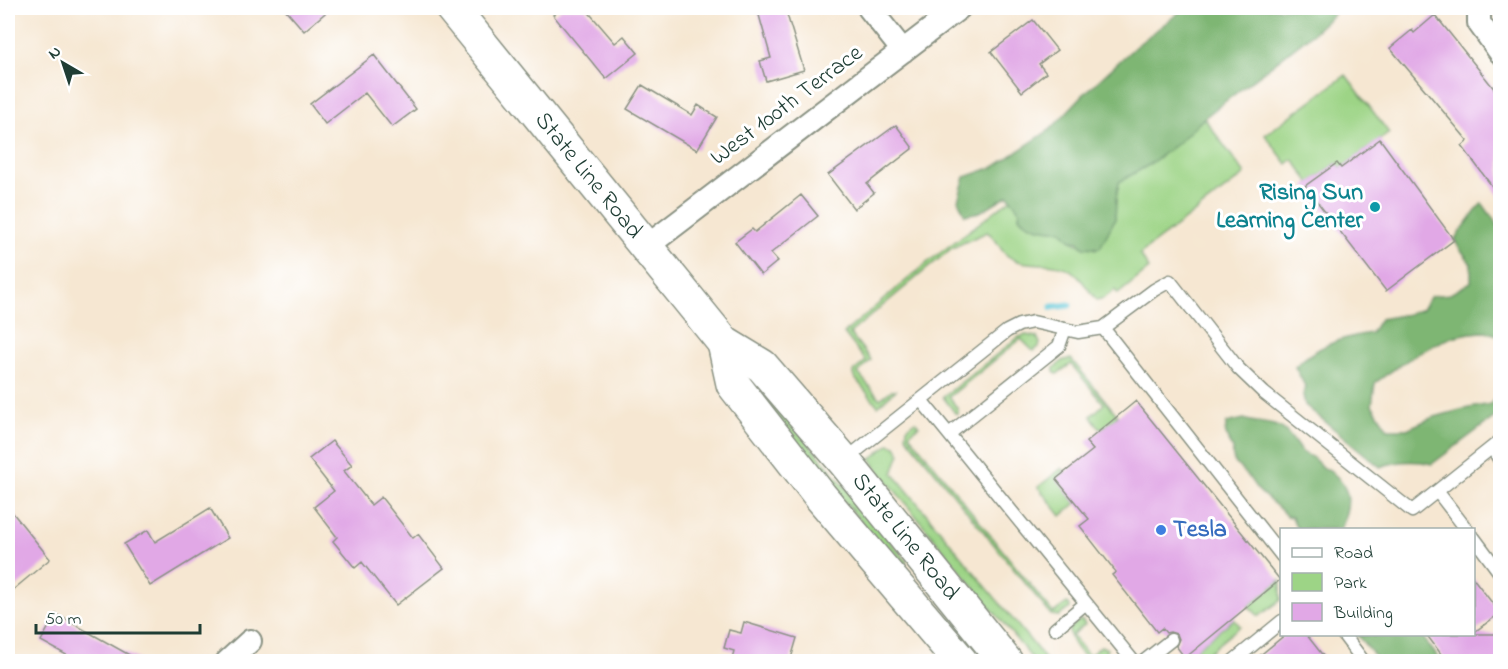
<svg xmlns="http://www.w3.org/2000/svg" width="1508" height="669" font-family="'Indie Flower',sans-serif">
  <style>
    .green { fill: #9dd486; stroke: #5e885d; stroke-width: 1.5 }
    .forest { fill: #7eb673; stroke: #4e7a54; stroke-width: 1.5 }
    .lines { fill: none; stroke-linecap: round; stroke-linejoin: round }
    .stream { stroke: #59c4d4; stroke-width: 7 }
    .building { fill: #e1a8e6 }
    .lane-casing { stroke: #8a9283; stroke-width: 15 }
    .street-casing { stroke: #8a9283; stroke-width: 26 }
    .secondary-casing { stroke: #8a9283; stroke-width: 36 }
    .lane { stroke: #fff; stroke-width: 12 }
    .street { stroke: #fff; stroke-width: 22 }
    .secondary { stroke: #fff; stroke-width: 33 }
    .culture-dot { fill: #0f9aa8; stroke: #fff; stroke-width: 2 }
    .shop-dot { fill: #3f7fe0; stroke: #fff; stroke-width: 2 }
    .labels { text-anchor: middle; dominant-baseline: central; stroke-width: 6; stroke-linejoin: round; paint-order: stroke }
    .street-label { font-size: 24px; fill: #1f3d34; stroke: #fff }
    .culture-label { font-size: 24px; font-weight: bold; fill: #0d838f; stroke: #fff; text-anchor: end }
    .shop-label { font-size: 24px; font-weight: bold; fill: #366cbe; stroke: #fff; text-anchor: start }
  </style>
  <rect width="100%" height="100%" fill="#fff"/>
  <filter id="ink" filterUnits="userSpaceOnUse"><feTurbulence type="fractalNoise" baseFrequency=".0167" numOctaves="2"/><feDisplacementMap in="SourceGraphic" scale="12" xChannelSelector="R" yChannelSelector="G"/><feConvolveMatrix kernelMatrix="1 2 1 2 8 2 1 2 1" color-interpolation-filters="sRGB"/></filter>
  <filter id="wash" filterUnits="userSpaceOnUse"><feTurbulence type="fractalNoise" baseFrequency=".008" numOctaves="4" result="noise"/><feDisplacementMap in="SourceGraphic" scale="24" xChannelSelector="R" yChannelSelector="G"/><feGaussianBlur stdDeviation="1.35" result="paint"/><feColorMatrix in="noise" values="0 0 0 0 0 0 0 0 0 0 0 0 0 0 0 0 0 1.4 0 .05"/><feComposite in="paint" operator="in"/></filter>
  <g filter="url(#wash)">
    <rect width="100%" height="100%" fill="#f6e7d2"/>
    <path class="green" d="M1346 75 1389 133 1341 168 1337 163 1310 183 1293 159 1287 164 1265 135Z
      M1204 118 1245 174 1140 254 1149 269 1118 294 1115 290 1104 298 1097 300C1077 276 1076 265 1042 264 1033 263 1024 264 1015 260 997 253 1001 240 987 232L952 248 850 333 871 360 858 373 880 399 892 390H896L878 406 854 377V371L866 361 844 333 928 262 1011 199 1020 211 1019 216C1026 227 1048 231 1061 230 1065 233 1068 238 1072 241 1078 245 1089 248 1096 249L1115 219 1116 198 1119 182C1150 163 1178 143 1204 118Z
      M1026 335 1037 337 1040 343 1039 347 1033 351 1021 339 949 397 958 409V414L955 413 943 397 1019 337Z
      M1071 359 1118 416 1101 430 1091 416 1104 404 1071 364 1057 374 1054 372V368L1064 360Z
      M753 377 907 561 903 565 877 542 748 381Z
      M915 421 919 426 909 434 1053 613 1067 603 1069 604 1070 608 1059 616 1051 615 906 436 907 428Z
      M889 444 896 446 900 453 893 473 1047 661H1034L875 466 871 459Z
      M1062 468 1065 472 1057 479 1076 503 1061 516 1038 487Z
      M1280 580 1281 583V600L1259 616 1248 606Z
      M1234 619 1240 626 1198 661H1181Z
      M1079 620 1083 621 1085 624 1072 635 1089 656 1101 646 1107 649 1106 652 1095 660C1082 660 1069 641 1069 629Z"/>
    <path class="forest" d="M1185 8H1339L1338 10 1313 33 1204 118 1178 143 1147 166 1119 182 1116 198 1115 219 1100 248 1084 247 1079 242 1072 241 1061 230C1048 231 1026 227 1019 216L1020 211 1008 195 980 212 965 215 958 200 965 177 994 167 1051 129 1083 95 1136 46Z
      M1482 203 1500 228V336C1495 334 1488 332 1482 332 1441 333 1407 360 1375 383L1372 405 1388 429H1407L1431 418 1464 409 1491 404 1500 389V413L1432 464C1415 460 1397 461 1380 467L1305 405 1303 395 1305 386 1295 367C1315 346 1343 337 1371 333L1380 319 1408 314 1422 309 1431 296 1450 294 1471 282V264L1454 240Z
      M1244 419C1256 424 1271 421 1283 429 1291 435 1295 444 1301 451 1303 454 1309 455 1313 458 1316 460 1319 465 1323 467 1328 471 1326 467 1331 471 1353 490 1350 504 1341 529H1297L1292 517 1286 516C1278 505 1266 499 1257 489 1253 484 1250 478 1245 473 1237 465 1231 462 1233 449L1229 443V439C1224 434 1225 430 1227 423Z
      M1357 635H1421L1441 661H1379Z"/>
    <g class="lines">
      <path class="stream" d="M1052 307 1069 305"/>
    </g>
    <g id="blocks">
      <path class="building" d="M284 8H331L304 31Z
        M563 8H585L615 43 624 36 638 53 606 79 553 15Z
        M757 8H785L804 70 766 81 760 61 771 58Z
        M1435 15 1500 96V197L1462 146 1468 141 1390 48 1412 30 1414 33Z
        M1033 20 1057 50 1039 64 1046 73 1022 92 991 52Z
        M374 55 416 109 392 127 365 93 325 124 310 104Z
        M642 85 692 115 698 105 717 117 697 150 627 109Z
        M896 125 913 148 867 184 874 193 854 209 828 175Z
        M1380 139 1454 240 1386 291 1305 186 1337 163 1341 168Z
        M801 195 818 216 771 253 778 261 761 275 735 242 752 229 755 232Z
        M1136 401 1280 580 1185 658 1176 646 1179 639 1177 634 1170 632 1166 633 1162 628 1157 632 1112 575 1116 572 1080 526 1089 519 1056 479 1093 450 1086 442Z
        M332 441 352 465 344 471 371 505 381 497 413 538 418 534 444 568 396 605 362 562 355 568 333 541 337 537 314 507 334 491 309 459Z
        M8 507 50 559 8 594Z
        M210 508 228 538 150 586 124 544 148 530 155 542Z
        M1473 578 1500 613 1473 633Z
        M56 614 142 662H79L41 641Z
        M744 622 797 638 790 662H731L734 651 724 648 729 630 741 633Z
        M1286 634H1306L1328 662H1252Z
        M1426 634H1500V662H1447Z"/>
    </g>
  </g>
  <g filter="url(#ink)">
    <use href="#blocks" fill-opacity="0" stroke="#8a9283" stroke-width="1.5"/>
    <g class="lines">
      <g class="lane-casing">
        <path id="lane" d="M1103 328 1282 556
          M921 400 1134 662
          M949 434 1059 346 1065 329
          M1492 448 1500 460
          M845 460 1007 331 1019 325 1033 322 1078 332 1103 328 1154 290 1170 281 1238 368 1264 393 1412 511 1500 441
          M1437 491 1467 530
          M1474 538 1500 573
          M1055 629 1086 603
          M1343 634 1364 662
          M1143 662 1171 640
          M1232 662 1282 621"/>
      </g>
      <g class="street-casing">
        <path id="street" d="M869 8 903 51
          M1479 8V23L1500 52
          M646 247 959 8
          M227 662 250 641"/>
      </g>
      <g class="secondary-casing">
        <g id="secondary">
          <path id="s1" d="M452 8 724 343 762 366 844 461 1006 662"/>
          <path d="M724 343 733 384 821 497 961 662"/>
        </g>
      </g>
      <use href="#lane" class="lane"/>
      <use href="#street" class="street"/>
      <use href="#secondary" class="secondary"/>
    </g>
  </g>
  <circle class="culture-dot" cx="1375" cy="207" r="6"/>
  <circle class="shop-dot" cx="1161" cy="530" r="6"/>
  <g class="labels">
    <g class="street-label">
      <text transform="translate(787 106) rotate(-37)">West 100th Terrace</text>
      <text stroke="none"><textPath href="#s1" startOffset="216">State Line Road</textPath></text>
      <text stroke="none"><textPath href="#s1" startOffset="699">State Line Road</textPath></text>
    </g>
    <g class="culture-label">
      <text x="1363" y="193">Rising Sun<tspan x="1363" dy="28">Learning Center</tspan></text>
    </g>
    <g class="shop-label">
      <text x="1173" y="530">Tesla</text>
    </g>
  </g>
  <rect width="1508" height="669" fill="none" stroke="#fff" stroke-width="30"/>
  <rect x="1280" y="528" width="195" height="108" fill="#ffffff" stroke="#a5b1ae" stroke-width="1.5"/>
  <rect x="1292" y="548" width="30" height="9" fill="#ffffff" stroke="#a5b1ae" stroke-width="1.5"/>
  <text x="1334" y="558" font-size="18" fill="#1f3d34">Road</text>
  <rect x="1292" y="573" width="30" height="18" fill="#9dd486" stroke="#a5b1ae" stroke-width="1.5"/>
  <text x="1334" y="588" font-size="18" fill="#1f3d34">Park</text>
  <rect x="1292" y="603" width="30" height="18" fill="#e1a8e6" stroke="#a5b1ae" stroke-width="1.5"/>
  <text x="1334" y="618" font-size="18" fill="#1f3d34">Building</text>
  <g transform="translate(63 63) rotate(321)" stroke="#ffffff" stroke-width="4.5" paint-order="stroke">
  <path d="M0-4.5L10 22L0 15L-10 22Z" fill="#1f3d34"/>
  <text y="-9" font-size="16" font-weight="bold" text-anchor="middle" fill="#1f3d34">N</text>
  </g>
  <path d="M36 624v9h164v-9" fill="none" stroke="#1f3d34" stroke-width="3"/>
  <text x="45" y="624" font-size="18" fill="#1f3d34" stroke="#ffffff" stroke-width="4.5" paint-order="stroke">50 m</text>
</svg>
